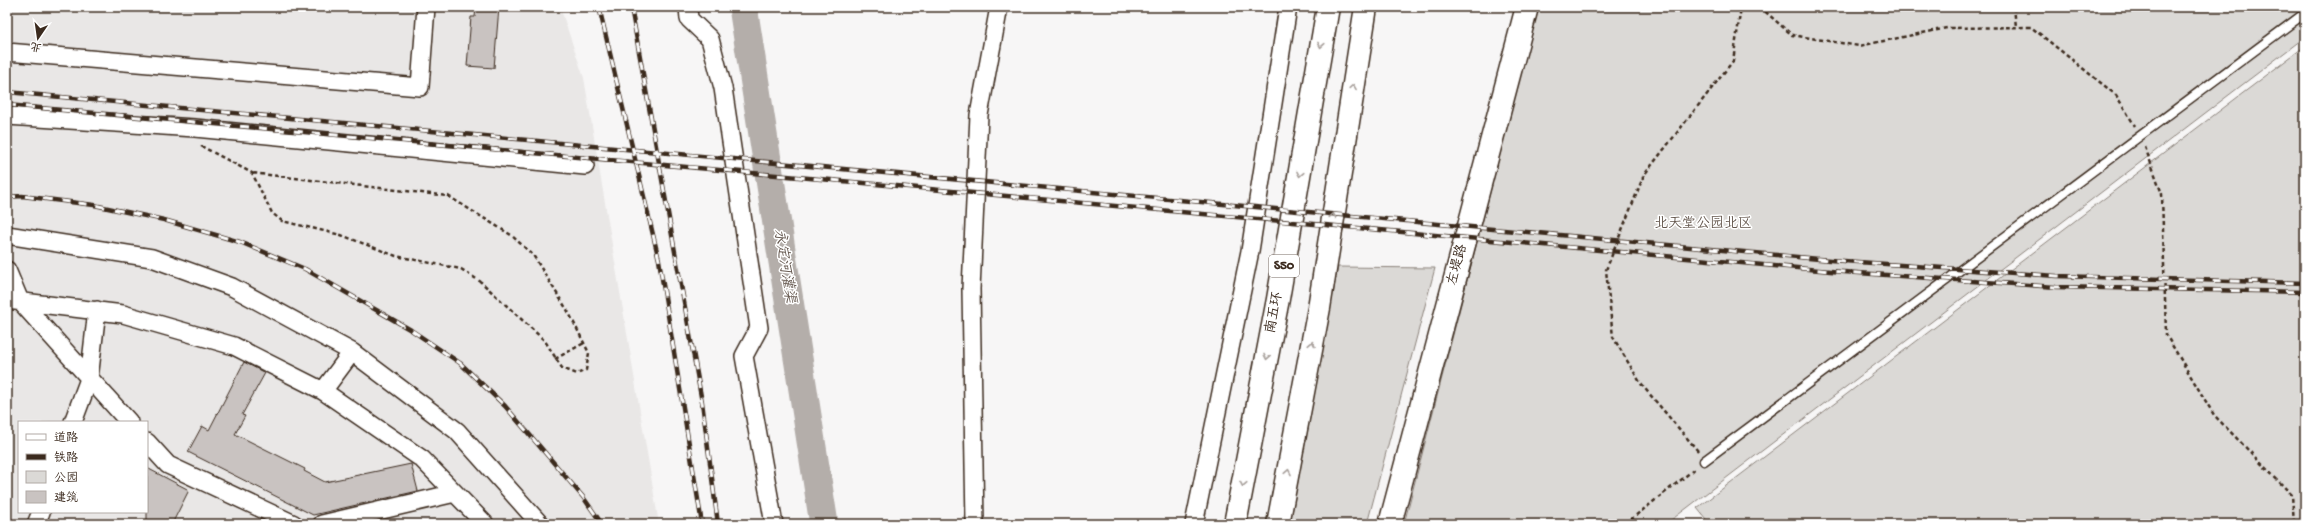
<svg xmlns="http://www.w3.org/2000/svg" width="2312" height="531" font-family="'Gochi Hand','LXGW WenKai TC',sans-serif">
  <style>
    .built { fill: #e9e7e6; fill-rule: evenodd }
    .green { fill: #dbd9d6; stroke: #8b827a }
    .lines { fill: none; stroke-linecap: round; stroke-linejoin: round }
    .river { stroke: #b4aeaa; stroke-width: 29 }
    .building { fill: #c9c3c1; stroke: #3b2a1e }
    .lane-casing { stroke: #3b2a1e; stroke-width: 11 }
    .street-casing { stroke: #3b2a1e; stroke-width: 20 }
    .secondary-casing { stroke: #3b2a1e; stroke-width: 25 }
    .highway-casing { stroke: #3b2a1e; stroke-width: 25 }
    .path { stroke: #3b2a1e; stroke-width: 2.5; stroke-dasharray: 4 3; stroke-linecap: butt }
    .lane { stroke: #fff; stroke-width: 8 }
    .street { stroke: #fff; stroke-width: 17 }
    .secondary { stroke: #fff; stroke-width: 22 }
    .highway { stroke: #fff; stroke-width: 22 }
    .rail-casing { stroke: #3b2a1e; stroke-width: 4.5 }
    .rail { stroke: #fff; stroke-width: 3; stroke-dasharray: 9; stroke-linecap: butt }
    .oneway { stroke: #a79f9a }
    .labels { text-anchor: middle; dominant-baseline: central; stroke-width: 3; stroke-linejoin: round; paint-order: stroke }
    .shield { fill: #fff; stroke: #766a62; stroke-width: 1 }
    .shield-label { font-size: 13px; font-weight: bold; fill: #3b2a1e }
    .park-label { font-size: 14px; fill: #63564c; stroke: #fff }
    .street-label { font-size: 14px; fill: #3b2a1e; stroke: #fff }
    .water-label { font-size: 15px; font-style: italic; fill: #65584f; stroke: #fff }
  </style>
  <rect width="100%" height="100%" fill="#f7f6f6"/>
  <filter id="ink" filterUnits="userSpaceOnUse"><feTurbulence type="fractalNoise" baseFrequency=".025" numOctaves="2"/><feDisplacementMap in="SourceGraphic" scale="8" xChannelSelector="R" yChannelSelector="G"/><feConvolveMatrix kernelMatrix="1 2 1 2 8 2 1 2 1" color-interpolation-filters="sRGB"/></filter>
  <g filter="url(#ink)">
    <path class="built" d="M7 7H560L584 78 659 524H7ZM19 422H147V512H19Z"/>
    <path class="green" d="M1538 7H2305V37L1666 524H1404Z
      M2305 46V524H1710L1697 508Z
      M1338 267 1435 268 1367 524H1290Z"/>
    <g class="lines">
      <path class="river" d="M743 7 824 524"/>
    </g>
    <path class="building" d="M476 7H499L494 68 467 66 471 17H475Z
      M244 362 265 373 242 415 245 416 235 434 305 469 304 471 325 482 411 464 418 491 313 515 188 452 202 426 209 430Z
      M147 468 189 490 172 524H147Z"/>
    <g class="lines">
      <g class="lane-casing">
        <path id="lane" d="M1704 461 2305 13"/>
      </g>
      <g class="street-casing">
        <path id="street" d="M688 7 689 19 710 39 723 88 759 328 744 356 774 524
          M7 52 420 87 426 7
          M7 116 195 128 585 166
          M7 235 152 258 232 287 352 352 457 431 540 524
          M7 270 20 301 129 422
          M7 300 123 314 234 346 323 391 422 459 485 524
          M323 391 352 352
          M73 422 89 379 97 310
          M147 442 168 465 294 524
          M36 524 41 512
          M322 524 455 493
          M975 524 971 289 979 115 999 7
          M1194 524 1250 251 1288 7"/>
      </g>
      <g class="secondary-casing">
        <path id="secondary" d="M1390 524 1527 7"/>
      </g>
      <g class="highway-casing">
        <path id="highway" d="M1235 524 1278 299 1328 7
          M1278 524 1319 308 1366 7"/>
      </g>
      <path class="path" d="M1760 7 1792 35 1859 46 1947 28 2031 27 2116 95 2135 126
        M2014 7 2016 27
        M201 146 252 173 272 213 282 221 341 235 396 256 461 269 481 282 545 341 562 368 577 374 586 370 589 353 569 313 533 255 511 235 448 196 252 173
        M2145 147 2162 194 2166 335 2214 415 2292 495 2294 524
        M555 359 584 343
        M1698 451 1641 384 1613 337 1606 270 1644 175 1733 61 1741 7
        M1625 524 1696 468"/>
      <use href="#lane" class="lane"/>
      <use href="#street" class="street"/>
      <use href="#secondary" class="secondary"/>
      <use href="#highway" class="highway"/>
      <g class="rail-casing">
        <path id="rail" d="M599 7 659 260 702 524
          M631 7 702 402 718 524
          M7 92 1830 260 2057 276 2305 283
          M7 105 1830 271 2056 287 2305 292
          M7 197 22 196 94 205 164 220 240 242 305 269 411 330 460 363 505 406 583 497 602 524"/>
      </g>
      <use href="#rail" class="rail"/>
    </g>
    <defs><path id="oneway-chevron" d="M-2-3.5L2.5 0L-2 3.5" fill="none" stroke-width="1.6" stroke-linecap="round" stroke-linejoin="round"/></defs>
    <g class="oneway">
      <use href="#oneway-chevron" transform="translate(1321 45) rotate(100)"/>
      <use href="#oneway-chevron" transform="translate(1353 87) rotate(-81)"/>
      <use href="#oneway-chevron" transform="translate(1300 174) rotate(100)"/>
      <use href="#oneway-chevron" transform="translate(1333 216) rotate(-81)"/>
      <use href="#oneway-chevron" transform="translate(1312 344) rotate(-79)"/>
      <use href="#oneway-chevron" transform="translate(1267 357) rotate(101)"/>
      <use href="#oneway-chevron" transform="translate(1288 472) rotate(-79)"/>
      <use href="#oneway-chevron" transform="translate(1243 484) rotate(101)"/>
    </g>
  </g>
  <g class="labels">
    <rect class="shield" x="1269" y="255" width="30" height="22" rx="3"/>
    <g class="shield-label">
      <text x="1284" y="266">S50</text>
    </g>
    <g class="park-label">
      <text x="1703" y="224">北天堂公园北区</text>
    </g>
    <g class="street-label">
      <text transform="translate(1458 265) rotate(-75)">左堤路</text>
      <text transform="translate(1275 313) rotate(-79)">南五环</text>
    </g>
    <g class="water-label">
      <text transform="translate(784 266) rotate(81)">永定河灌渠</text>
    </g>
  </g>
  <rect width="2312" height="531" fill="none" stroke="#fff" stroke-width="24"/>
  <rect x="12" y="12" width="2288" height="507" fill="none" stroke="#3b2a1e" stroke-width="1.5" filter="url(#ink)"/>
  <rect x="18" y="421" width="130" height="92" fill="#ffffff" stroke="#b1aaa5"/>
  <rect x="26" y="434" width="20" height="6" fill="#ffffff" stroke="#b1aaa5"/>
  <text x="54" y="441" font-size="12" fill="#3b2a1e">道路</text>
  <rect x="26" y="454" width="20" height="6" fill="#3b2a1e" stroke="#b1aaa5"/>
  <text x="54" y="461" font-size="12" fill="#3b2a1e">铁路</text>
  <rect x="26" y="471" width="20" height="12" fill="#dbd9d6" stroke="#b1aaa5"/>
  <text x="54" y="481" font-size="12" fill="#3b2a1e">公园</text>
  <rect x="26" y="491" width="20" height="12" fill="#c9c3c1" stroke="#b1aaa5"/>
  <text x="54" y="501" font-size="12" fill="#3b2a1e">建筑</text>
  <g transform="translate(38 38) rotate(193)" stroke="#ffffff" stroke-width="3" paint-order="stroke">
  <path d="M0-3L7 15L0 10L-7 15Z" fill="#3b2a1e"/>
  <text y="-6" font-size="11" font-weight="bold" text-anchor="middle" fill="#3b2a1e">北</text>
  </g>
</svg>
